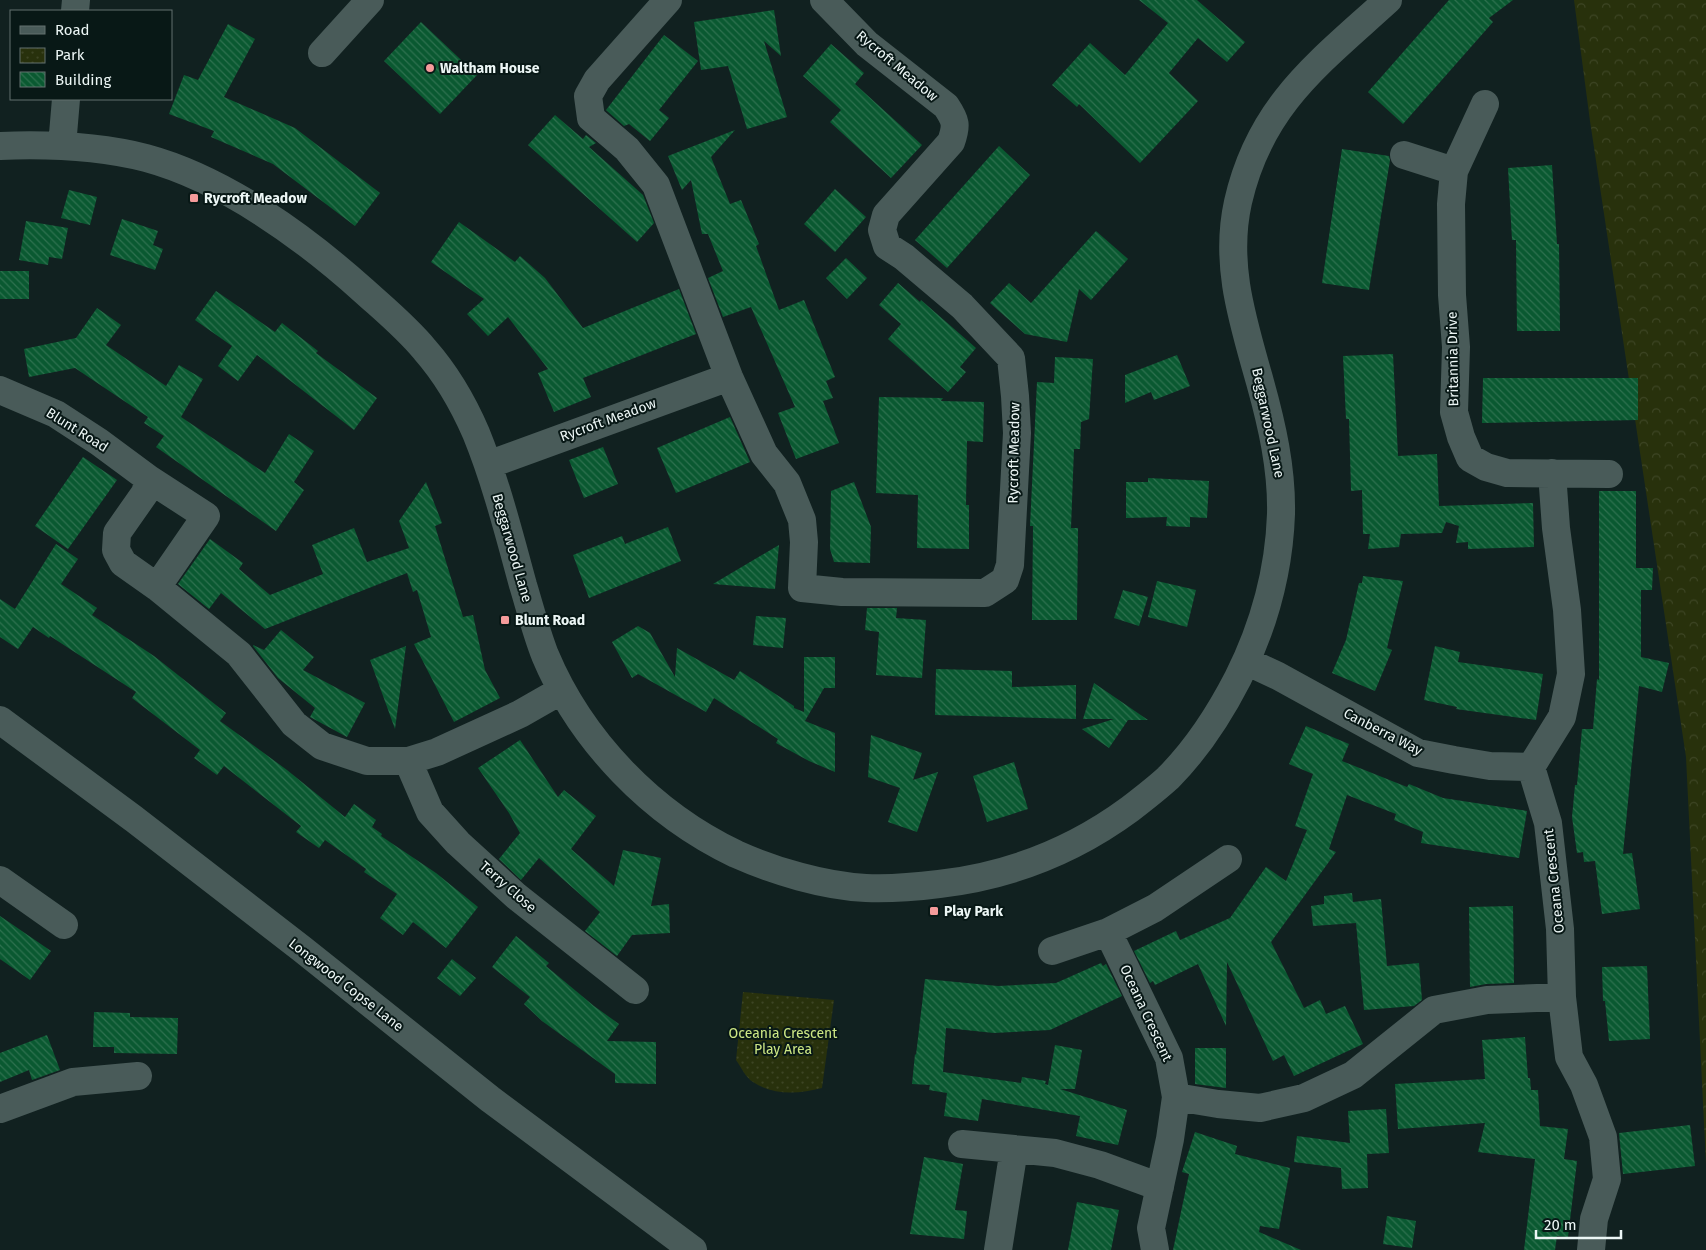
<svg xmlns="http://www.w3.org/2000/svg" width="1706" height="1250" font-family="'Fira Sans',sans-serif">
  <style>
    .forest { fill: url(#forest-crowns) }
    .park { fill: url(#park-dots) }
    .building { fill: url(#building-back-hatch) }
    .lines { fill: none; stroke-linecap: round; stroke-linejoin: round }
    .minor { stroke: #495b59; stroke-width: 28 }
    .poi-dot { fill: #f59b9b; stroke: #081816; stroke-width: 2 }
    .labels { text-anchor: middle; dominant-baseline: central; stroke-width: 4; stroke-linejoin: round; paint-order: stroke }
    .street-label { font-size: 14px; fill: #ecf6f5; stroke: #081816 }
    .poi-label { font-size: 14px; font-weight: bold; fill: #ecf6f5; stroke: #081816; text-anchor: start }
    .park-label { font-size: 14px; fill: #cde784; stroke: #081816 }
  </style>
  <defs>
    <pattern id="forest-crowns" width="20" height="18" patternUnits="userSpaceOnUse" patternTransform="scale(1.25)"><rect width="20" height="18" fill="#28310c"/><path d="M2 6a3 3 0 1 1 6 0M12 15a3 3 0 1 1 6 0" fill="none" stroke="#3d4524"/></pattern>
    <pattern id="park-dots" width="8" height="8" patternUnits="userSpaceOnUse" patternTransform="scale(1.25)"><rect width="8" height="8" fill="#28310c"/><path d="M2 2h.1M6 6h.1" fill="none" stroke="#3d4524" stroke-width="1.8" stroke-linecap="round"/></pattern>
    <pattern id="building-back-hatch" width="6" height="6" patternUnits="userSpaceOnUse" patternTransform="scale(1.25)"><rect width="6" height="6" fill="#0a5931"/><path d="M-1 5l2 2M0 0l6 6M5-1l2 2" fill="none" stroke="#2e714f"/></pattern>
  </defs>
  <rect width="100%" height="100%" fill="#112120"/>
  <path class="forest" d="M1574 0H1706V1164L1686 757 1590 121Z"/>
  <path class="park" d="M743 992 834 1000 822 1088C799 1094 774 1096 753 1082 746 1078 741 1067 736 1060Z"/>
  <path class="building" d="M1139 0H1197L1245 42 1227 62 1198 38 1169 73 1198 101 1140 163 1079 104 1077 107 1052 85 1090 43 1125 75 1168 23Z
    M1449 0H1513L1489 18 1493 22 1403 124 1368 92Z
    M774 10 781 56 764 41 787 117 747 129 728 66 701 70 694 22Z
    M421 22 477 75 440 114 384 61Z
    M228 24 255 39 224 97 295 128 380 193 355 226 273 164 211 137 214 131 169 114 184 75 198 80Z
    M664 35 698 61 659 110 669 118 650 141 629 124 624 126 606 110Z
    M831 44 864 73 855 84 922 145 891 178 830 122 841 110 803 76Z
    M555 115 583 139 586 135 596 143 589 147 643 195 654 223 637 242 528 145Z
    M735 130 711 157 730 204 741 200 759 244 756 246 779 310 804 300 835 377 826 381 833 398 823 401 839 443 796 459 778 413 795 407 751 307 723 317 708 278 723 271 708 234H702L691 180 682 190 668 156Z
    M999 146 1030 175 947 268 915 240Z
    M1342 149 1389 156 1390 160 1369 290 1322 283Z
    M1552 165 1557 244H1559L1560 331H1517L1516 240H1512L1508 168Z
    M835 189 866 217 835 252 804 224Z
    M69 190 97 197 90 225 61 218Z
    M122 219 158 231 153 245 163 249 155 270 110 255Z
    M26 221 68 228 62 259 49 257 48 265 19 260Z
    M459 222 515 262 520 256 545 278 583 328 679 289 696 334 583 378 591 397 554 412 538 373 548 369 508 317 488 336 467 314 484 299 431 262Z
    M1096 231 1128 259 1091 300 1079 289 1067 342 1025 334 990 303 1009 283 1031 303Z
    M846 258 867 278 847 299 826 278Z
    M0 271H29V299H0Z
    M898 283 920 302 921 300 976 348 960 367 966 372 948 392 888 339 901 324 879 305Z
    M216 291 275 332 282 323 318 351 316 353 377 398 354 430 257 355 238 381 218 366 232 346 195 320Z
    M97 308 121 325 106 345 166 386 179 365 203 379 181 417 265 473 289 434 314 451 294 482 304 490 276 531 156 447 164 436 144 423 148 417 75 368 29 377 24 349 76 338Z
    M1393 354 1398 456 1437 454 1439 506 1533 503 1534 547 1468 549V542L1456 543 1459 526 1446 522 1442 533 1401 534 1399 547 1368 549 1370 534H1363L1362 490 1351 491 1349 419H1346L1343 356Z
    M1177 355 1190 386 1154 400 1151 392 1125 403V375Z
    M1055 357 1093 359 1089 419 1081 422 1080 449H1074L1071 528H1078L1077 620H1032L1033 526H1030L1037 382 1054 383Z
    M1483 378H1638V420L1482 423Z
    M879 397 943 398 941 401 984 402 983 442 967 441 966 505H969V549L917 548 918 495 876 493Z
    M730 417 750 462 676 493 657 448Z
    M603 447 618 484 584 498 569 460Z
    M83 457 117 480 68 549 35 526Z
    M1148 478 1209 481 1207 518 1190 517V527L1166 526 1167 517 1126 518V482H1148Z
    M426 482 442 523 435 526 463 617 473 615 485 670 500 698 454 722 414 644 431 637 417 590 413 592 407 573 265 629 221 593 209 609 178 584 210 539 243 563 239 569 270 595 323 574 312 545 354 528 367 562 409 548 399 521Z
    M854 482 871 527 870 563 834 562 830 549 831 491Z
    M1599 491H1636V568H1653L1652 590H1641V657L1669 663 1662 692 1639 686 1623 854 1632 853 1640 909 1602 914 1595 861 1584 862 1583 852 1577 853 1572 817 1575 785H1577L1582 729H1593L1597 679 1599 680Z
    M668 527 681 561 589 598 573 555 622 536 625 544Z
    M56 544 78 559 61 584 97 608 92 615 154 656 226 713 220 721 287 770 345 817 354 804 376 820 372 827 382 834 381 836 436 873 478 907 446 948 413 922 403 935 380 918 397 894 364 872 366 869 325 840 319 848 296 832 301 826 224 766 217 775 194 758 200 750 132 698 136 692 50 636 49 638 33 627 18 649 0 637V599L15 609Z
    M779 545 775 589 713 584Z
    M1363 576 1403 581 1387 648 1392 650 1375 691 1332 673 1346 640 1359 583H1362Z
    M1157 581 1196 590 1187 627 1148 617Z
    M1123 590 1148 597 1139 626 1114 618Z
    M867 608H897L896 618 926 620 922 678 876 675 879 632 865 630Z
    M756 616 786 618 783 648 753 645Z
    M638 626 650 633 675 677 677 648 734 680 740 671 794 706V708L804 712V657H835V688H824L805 721 835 733V772L809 761 776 743 778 739 714 698 706 712 638 674 632 678 612 642Z
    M281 630 314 657 303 670 365 703 347 737 310 717 315 708 278 678 253 646V645L264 650Z
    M406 646 395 729 370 660Z
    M1435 646 1460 652 1458 662 1543 674 1536 720 1456 709 1457 707 1424 700Z
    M936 669 1012 671V687L1076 685V719L935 715Z
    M1094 683 1148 720H1128L1109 748 1082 729 1114 719H1083Z
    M1306 726 1349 744 1342 761 1407 787 1409 784 1443 798 1527 811 1519 858 1421 843 1423 832 1394 820 1396 814 1347 795 1329 849 1336 852 1271 942 1304 1008 1320 1000 1326 1014 1345 1006 1363 1044 1294 1076 1284 1055 1273 1061 1227 962 1226 1026 1198 964 1155 985 1153 981 1150 983 1134 951 1176 931 1180 940 1230 918 1266 867 1286 881 1307 830 1295 826 1313 774 1289 764Z
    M871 735 922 753 913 780 938 772 917 832 888 822 900 788 868 777Z
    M520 740 558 797 564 790 596 816 571 849 614 886 623 850 661 858 651 906 669 904 670 933 632 935 617 956 585 931 600 912 539 858 521 880 499 859 520 833 509 813 478 768Z
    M1014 762 1028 809 987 822 973 776Z
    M1352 893 1353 902 1381 899 1387 966 1419 963 1422 1000 1414 1006 1364 1010 1356 923 1313 926 1311 906 1324 904V896Z
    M1513 906 1514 983 1486 984 1470 987 1469 907Z
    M0 916 51 951 30 980 0 959Z
    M516 936 549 963 546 966 594 1006 619 1024 607 1041 656 1042V1084L615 1083V1074L542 1021 524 1004 530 997 492 967Z
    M452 959 476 978 460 996 437 978Z
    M1101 963 1103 966 1106 964 1122 996 1050 1030 994 1033 946 1028 943 1072 1021 1083 1022 1077 1046 1081 1045 1084 1048 1085 1055 1045 1082 1050 1075 1089H1060L1127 1110 1118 1145 1076 1136 1080 1116 982 1099 978 1121 944 1116 947 1093 929 1090 930 1085 912 1084 915 1054 916 1055 925 979 998 986 1056 983Z
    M1647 966 1650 1039 1609 1041 1605 1001H1603L1602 967Z
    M94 1012 130 1013V1017L178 1018 177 1054 114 1053V1047H93Z
    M47 1035 60 1070 32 1080 29 1070 0 1082V1053Z
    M1525 1037 1528 1078H1530L1531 1090H1538L1540 1126 1568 1129 1564 1159 1577 1161 1568 1237 1557 1236 1555 1250H1524L1535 1159 1478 1152 1485 1123 1398 1129 1395 1084 1485 1079 1482 1040Z
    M1195 1048H1226V1088L1195 1084Z
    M1386 1109 1389 1153 1367 1154 1368 1188 1342 1189 1341 1168 1294 1162 1297 1136 1350 1143 1348 1111Z
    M1690 1125 1695 1166 1623 1174 1619 1133Z
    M1195 1132 1237 1146 1235 1154 1290 1168 1279 1229 1260 1226 1259 1232 1301 1250H1173L1189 1174 1182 1172Z
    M924 1157 963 1164 955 1210 967 1211 964 1239 910 1234Z
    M1077 1202 1119 1210 1111 1250H1068Z
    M1387 1216 1416 1221 1412 1248 1383 1244Z"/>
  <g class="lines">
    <path class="minor" d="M668 0 597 80 588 96 591 118 627 149 656 185 729 377 764 454 787 483 802 520 804 542 802 588 842 592 985 593 1005 580 1010 565 1017 433 1015 396 1011 358 962 306 904 257 887 246 882 230 886 215 951 142C957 125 956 121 946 106L867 44 824 0
      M75 11 76 0
      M322 53 370 0
      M1485 104 1454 171 1451 204 1452 295 1456 347 1454 412 1461 437 1470 458 1486 467 1507 473 1609 474
      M0 146C49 144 98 146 146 158 224 179 304 237 364 291 385 310 407 328 425 350 447 375 463 403 476 433 496 482 509 534 523 585 530 608 536 632 545 655 581 741 652 814 736 854 774 871 824 886 866 888 890 889 915 887 939 884 1009 876 1073 851 1130 809 1143 799 1156 789 1168 778 1197 749 1219 715 1238 678 1264 626 1279 572 1281 514 1282 469 1272 425 1260 382 1243 321 1224 265 1238 202 1260 105 1319 63 1388 0
      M62 146 66 99
      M1404 155 1454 171
      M0 390 56 414 99 442 149 479 145 493 117 533 116 550 123 563 157 587 239 654 294 724 322 746 367 761H408L437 752 520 714 562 690
      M488 465 729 377
      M149 479 206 516 157 587
      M1246 661 1278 676 1418 753 1454 760 1490 766 1531 767
      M0 720 134 819 302 949 490 1099 693 1250
      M408 761 430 812 458 843 516 896 635 990
      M1531 767 1548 823 1560 929 1562 997 1569 1057 1584 1085 1603 1137 1607 1179 1594 1219 1591 1250
      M1531 767 1562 717 1571 674 1567 610 1556 528 1552 473
      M0 880 64 925
      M1108 932 1169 1058 1176 1097 1170 1139 1151 1228 1155 1250
      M1052 951 1108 932 1155 908 1228 859
      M1176 1097 1218 1104 1260 1108 1304 1098 1353 1075 1434 1010 1487 1000 1562 997
      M0 1109 73 1082 138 1076
      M962 1144 1055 1153 1100 1165 1160 1187
      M998 1250 1014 1149"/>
  </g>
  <g class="poi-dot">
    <circle cx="430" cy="68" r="5"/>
    <rect x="189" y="193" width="10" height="10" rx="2.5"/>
    <rect x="500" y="615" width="10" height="10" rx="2.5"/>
    <rect x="929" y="906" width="10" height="10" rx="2.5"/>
  </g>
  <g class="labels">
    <g class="street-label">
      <text transform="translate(897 66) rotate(40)">Rycroft Meadow</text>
      <text transform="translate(1453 359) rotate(-91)">Britannia Drive</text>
      <text transform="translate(608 420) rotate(-20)">Rycroft Meadow</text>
      <text transform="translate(1268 423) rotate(78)">Beggarwood Lane</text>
      <text transform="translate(77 430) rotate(32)">Blunt Road</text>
      <text transform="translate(1014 453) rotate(-89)">Rycroft Meadow</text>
      <text transform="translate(512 548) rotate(74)">Beggarwood Lane</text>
      <text transform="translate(1383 732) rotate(27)">Canberra Way</text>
      <text transform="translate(1554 881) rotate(-96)">Oceana Crescent</text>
      <text transform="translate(508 887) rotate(41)">Terry Close</text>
      <text transform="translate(346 985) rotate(38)">Longwood Copse Lane</text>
      <text transform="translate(1146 1013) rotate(65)">Oceana Crescent</text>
    </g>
    <g class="poi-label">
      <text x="440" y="68">Waltham House</text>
      <text x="204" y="198">Rycroft Meadow</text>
      <text x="515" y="620">Blunt Road</text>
      <text x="944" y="911">Play Park</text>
    </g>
    <g class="park-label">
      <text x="783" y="1033">Oceania Crescent<tspan x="783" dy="16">Play Area</tspan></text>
    </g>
  </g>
  <rect x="10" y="10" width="162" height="90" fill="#081816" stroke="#63716f"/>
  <rect x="20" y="26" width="25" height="8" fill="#495b59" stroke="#63716f"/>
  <text x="55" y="35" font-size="15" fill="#ecf6f5">Road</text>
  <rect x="20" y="48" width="25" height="15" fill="url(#park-dots)" stroke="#63716f"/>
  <text x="55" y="60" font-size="15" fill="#ecf6f5">Park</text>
  <rect x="20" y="72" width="25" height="15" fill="url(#building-back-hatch)" stroke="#63716f"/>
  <text x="55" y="85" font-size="15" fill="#ecf6f5">Building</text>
  <path d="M1536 1230v8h85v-8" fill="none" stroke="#ecf6f5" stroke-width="2.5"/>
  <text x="1544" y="1230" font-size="15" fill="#ecf6f5" stroke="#081816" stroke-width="4" paint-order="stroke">20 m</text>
</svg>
